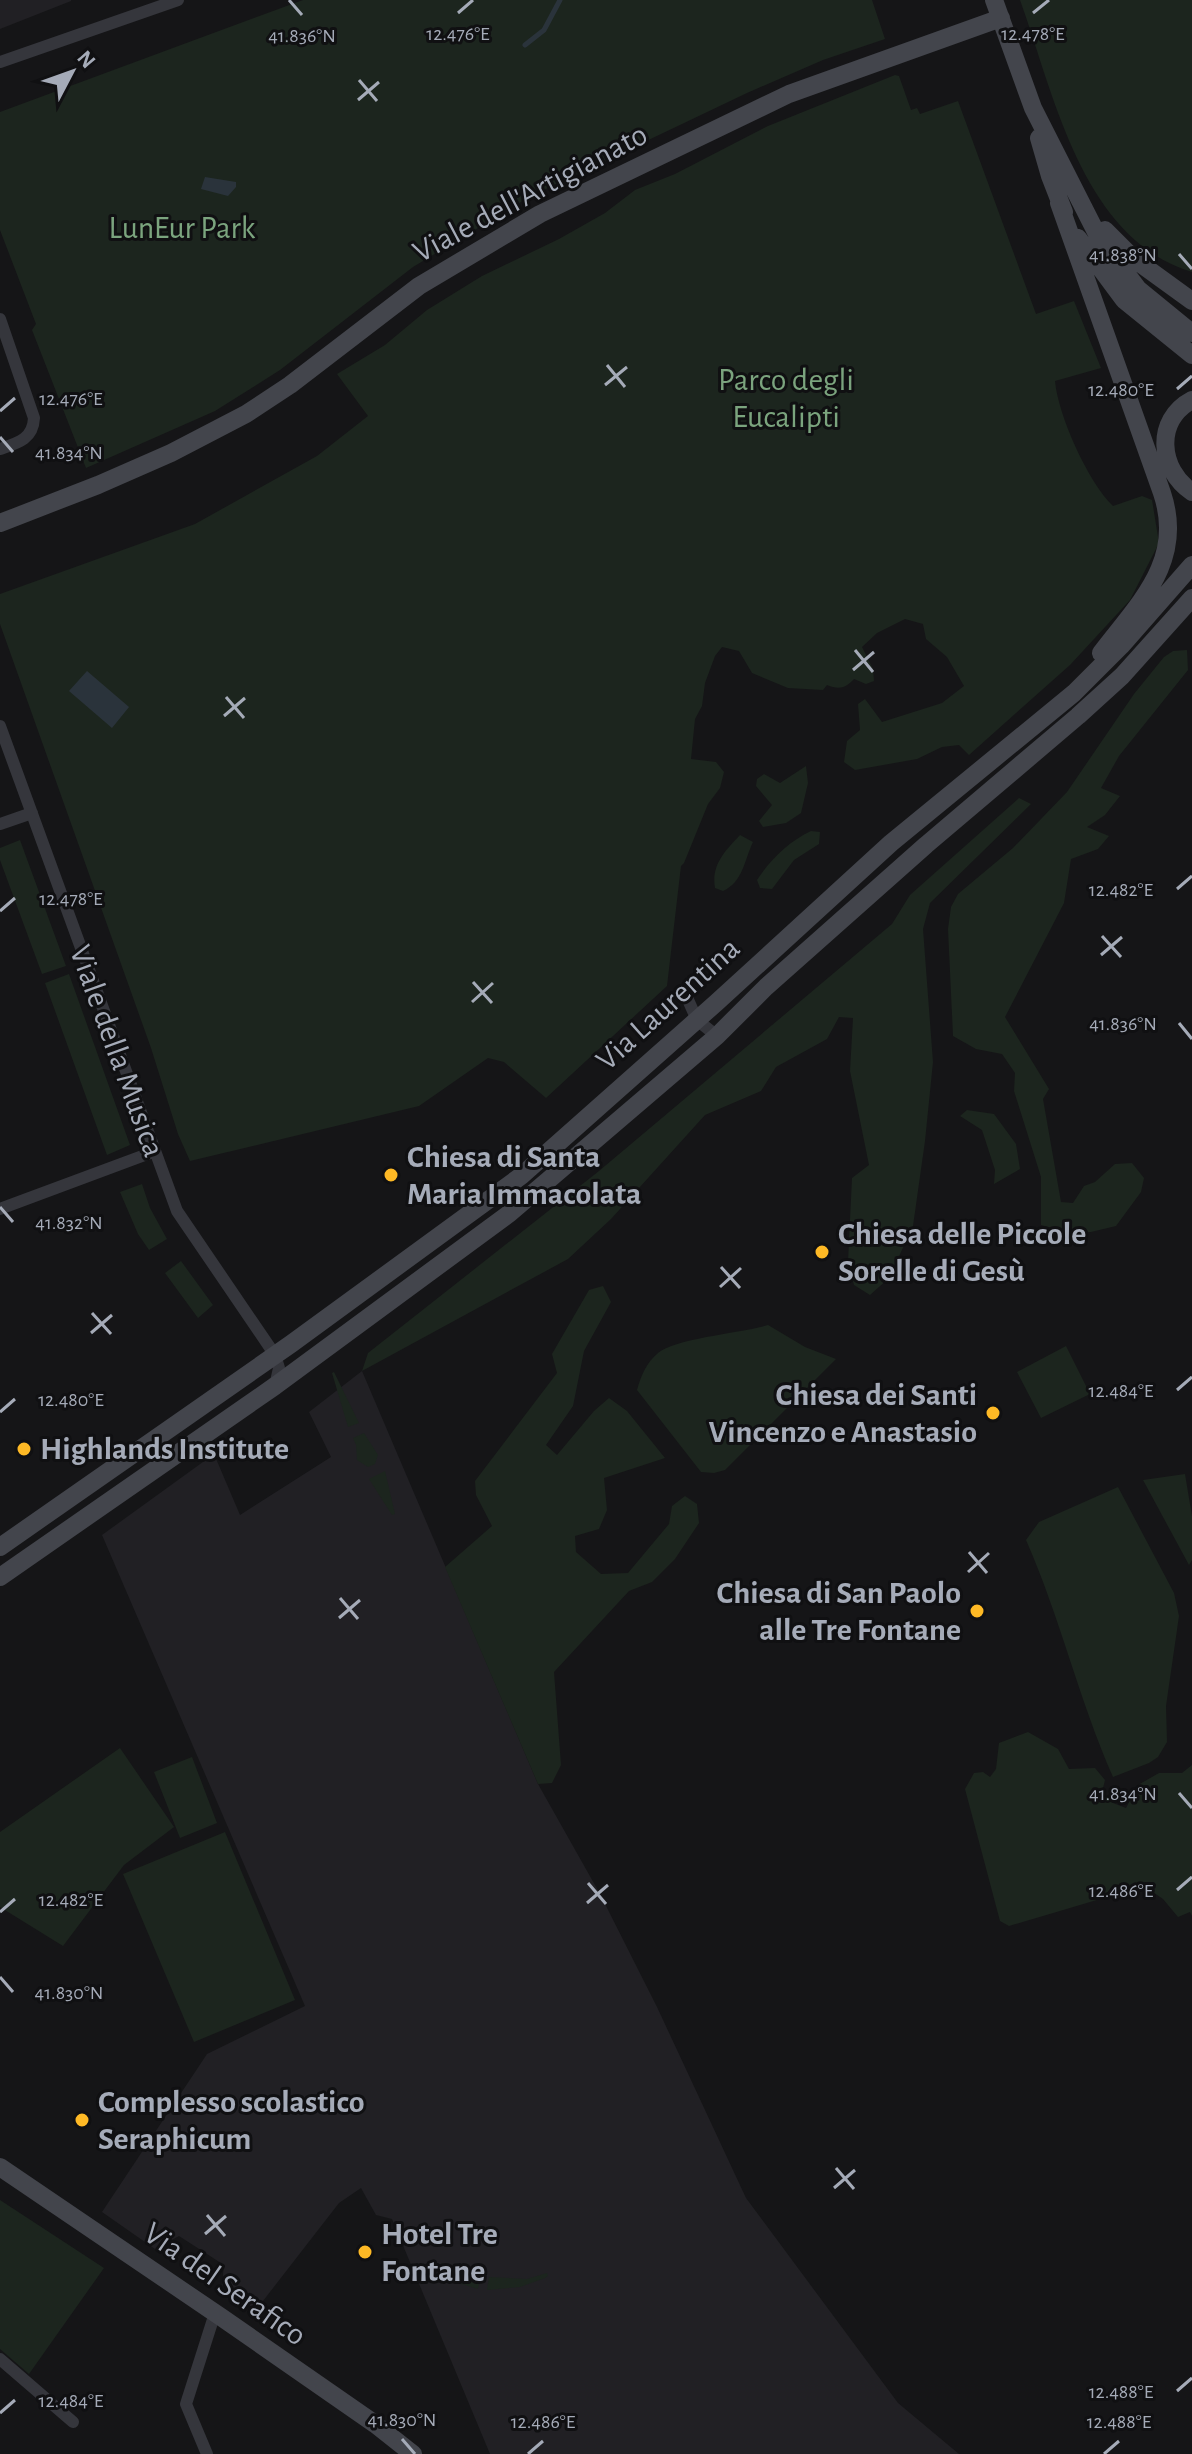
<svg xmlns="http://www.w3.org/2000/svg" width="1192" height="2454" font-family="'Alegreya Sans',sans-serif">
  <style>
    .built { fill: #212024 }
    .green { fill: #1c251e }
    .water { fill: #2a333b }
    .lines { fill: none; stroke-linecap: round; stroke-linejoin: round }
    .stream { stroke: #2a333b; stroke-width: 5 }
    .street { stroke: #35363c; stroke-width: 12 }
    .secondary { stroke: #43454c; stroke-width: 18 }
    .ticks { fill: none; stroke: #a5abb8; stroke-width: 3 }
    .poi-dot { fill: #feb925; stroke: #101012; stroke-width: 3 }
    .labels { text-anchor: middle; dominant-baseline: central; stroke-width: 6; stroke-linejoin: round; paint-order: stroke }
    .street-label { font-size: 32px; fill: #a5abb8; stroke: #101012 }
    .park-label { font-size: 32px; fill: #7ba47e; stroke: #101012 }
    .poi-label { font-size: 32px; font-weight: bold; fill: #a5abb8; stroke: #101012; text-anchor: start }
    .ticks-label { font-size: 20px; text-anchor: middle; fill: #a5abb8; stroke: #101012; stroke-width: 6; stroke-linejoin: round; paint-order: stroke }
  </style>
  <rect width="100%" height="100%" fill="#151517"/>
  <path class="built" d="M0 0H71V1L0 29Z
    M362 1371 538 1784 600 1894 657 2007 746 2198 898 2403 959 2454H490L392 2219 376 2215 361 2188 339 2203 256 2310 222 2285 224 2265 179 2236 155 2249 102 2212 207 2054 305 2006 102 1535 214 1454 240 1515 331 1457 309 1412Z"/>
  <path class="green" d="M303 0H872L885 39 823 60 747 93 531 196 413 267 280 370 215 411 86 468 32 330 36 324 0 230V112Z
    M1020 0H1192V272C1082 239 1054 94 1020 0Z
    M895 75 899 76 911 110 917 108 920 114 958 101 1036 314 1074 301 1101 368 1055 381C1058 415 1088 482 1113 506L1142 496 1152 500 1159 543 1130 600 1070 665 969 755 959 745 942 747 917 759 855 770 844 762 847 741 860 730 858 704 865 699 882 722 942 703 964 686 947 657 926 639 923 624 905 619 877 633 862 647 873 669 874 681 866 684 854 679C846 688 839 690 827 685L823 690 788 688 752 673 739 651 722 647 715 656 705 683 702 706 695 719 691 759 716 762 724 772 720 788 708 804 684 863 681 866 667 986 546 1098 504 1062 488 1058 419 1106 190 1161 178 1134 151 1048 0 624V594L195 524 317 456 368 416 337 374 385 345 427 310 482 276 559 239 605 213 635 190 675 174 768 126Z
    M1187 650 1188 670 1119 756 1101 788 1120 796 1105 815 1087 827 1109 836 1098 849 1071 859 1064 903 1005 1017 1049 1089 1043 1099 1061 1202 1073 1203 1084 1186 1095 1182 1115 1164 1132 1163 1144 1178 1141 1192 1116 1226 1091 1232 1070 1233 1041 1225V1177L1014 1091 1015 1073 1002 1054 976 1049 953 1036 948 929 951 907 958 894 1013 848 1067 792 1134 694 1164 657 1173 651Z
    M806 766 808 783 801 813 786 823 763 827 759 821 772 805 756 786 757 779 764 774 780 783Z
    M1019 798 1031 804 930 903 923 929 933 1062 925 1141 913 1226 889 1278 870 1295 854 1285 848 1262 852 1178 869 1165 850 1071 853 1018 839 1017 827 1039 776 1067 761 1091 705 1115 611 1219 568 1259 362 1371 368 1353 599 1171 892 924 910 895Z
    M811 831 820 832 819 844 794 860 772 889 760 888 757 880C771 859 788 842 811 831Z
    M740 835 753 842C744 861 743 882 723 891L715 888C711 865 725 851 740 835Z
    M20 840 66 966 42 974 0 860V848Z
    M69 974 130 1145 107 1155 45 983Z
    M967 1110 994 1114 1016 1144 1020 1169 994 1184 995 1170 982 1130 960 1116Z
    M142 1184 150 1208 167 1239 149 1250 138 1234 120 1192Z
    M181 1261 213 1305 198 1318 165 1273Z
    M603 1286 611 1302 584 1351 573 1406 546 1445 557 1455 594 1411 609 1398 627 1411 665 1458 604 1478 607 1510 599 1529 575 1536 576 1552 601 1574 628 1573 669 1524 672 1506 685 1496 697 1504 699 1523 675 1559 652 1582 629 1591 554 1672 561 1765 552 1783 538 1784 445 1567 492 1526 476 1495 475 1481 557 1373 552 1354 589 1290Z
    M768 1325 805 1347 836 1359 725 1470 714 1473 701 1472 637 1390C641 1376 646 1363 658 1353 675 1338 742 1333 768 1325Z
    M1066 1346 1090 1394 1041 1418 1017 1372Z
    M334 1372 359 1423 348 1427 332 1373Z
    M364 1433 378 1455 375 1464 368 1467 357 1460 356 1445 353 1438Z
    M385 1471 395 1514 392 1515 369 1479Z
    M1185 1474 1192 1516V1560L1189 1565 1143 1480Z
    M1118 1487 1174 1593 1179 1616 1166 1706 1167 1742 1158 1757 1149 1763 1113 1777C1079 1700 1060 1617 1026 1540L1039 1522Z
    M1028 1732 1058 1749 1069 1769 1095 1768 1105 1780 1102 1792 1113 1803 1126 1808 1138 1785 1159 1773H1182L1192 1765V1916L1190 1912 1178 1917 1163 1899 1144 1886 1009 1926 1000 1921 965 1789 974 1773 983 1772 990 1777 996 1769 999 1743Z
    M120 1748 174 1827 124 1865 63 1946 0 1907V1832Z
    M192 1757 217 1823 180 1838 154 1772Z
    M225 1832 295 2000 194 2042 123 1874Z
    M0 2200 104 2268 29 2374 0 2349Z
    M442 2263 481 2275 478 2289 455 2282 447 2277 440 2268Z
    M547 2273 548 2276 545 2278 520 2287 487 2290 489 2277 527 2279Z"/>
  <path class="water" d="M205 177 236 182V187L228 196 201 189Z
    M87 671 129 707 112 728 69 691Z"/>
  <g class="lines">
    <path class="stream" d="M525 45 544 30 560 0"/>
    <path class="street" d="M0 62 178 0
      M0 319 34 418C33 439 18 443 0 449
      M0 726 177 1211 275 1355 279 1368 275 1386
      M0 824 32 813
      M685 993 697 1020 717 1036
      M0 1209 153 1152
      M0 2359 73 2422
      M207 2454 186 2404 215 2313"/>
    <path class="secondary" d="M994 0 1033 108 1098 236 1138 289 1192 333
      M1039 138 1050 176 1064 212
      M1059 203 1162 493C1185 561 1139 603 1101 653
      M1105 230 1134 259 1192 301
      M1078 238 1124 300 1192 355
      M1192 400C1154 420 1159 470 1192 492
      M0 523 98 485 171 453 246 414 290 385 419 286 540 214 789 94 1001 18
      M0 1547 291 1344 521 1176 716 1003 891 843 1074 693 1121 646 1192 565
      M0 1577 275 1386 510 1213 717 1036 766 987 926 845 1078 716 1122 676 1192 598
      M0 2167 221 2317 375 2424 413 2454"/>
  </g>
  <path class="ticks" d="M289 0 302 15M458 13 473 0M1033 13 1049 0M359 80 377 101M358 100 379 82M1179 254 1192 269M607 365 625 387M605 385 627 367M1177 389 1192 376M0 411 15 398M0 437 13 452M855 650 873 672M853 670 874 652M226 697 244 718M224 716 245 698M1177 889 1192 876M0 911 15 898M1102 936 1121 957M1101 955 1122 937M473 982 492 1003M472 1002 493 983M1179 1023 1192 1039M0 1207 13 1222M721 1267 740 1288M720 1287 741 1268M92 1313 111 1334M91 1333 112 1315M1177 1390 1192 1377M0 1412 15 1399M969 1552 987 1573M968 1572 989 1553M340 1598 358 1619M339 1618 360 1600M1179 1793 1192 1808M588 1883 606 1904M1177 1890 1192 1877M587 1903 608 1885M0 1912 15 1899M0 1977 13 1992M836 2168 854 2189M834 2188 855 2170M207 2215 225 2236M205 2234 226 2216M1177 2391 1192 2378M0 2413 15 2400M402 2439 415 2454M528 2454 543 2441M1104 2454 1119 2441"/>
  <g class="poi-dot">
    <circle cx="391" cy="1175" r="8"/>
    <circle cx="822" cy="1252" r="8"/>
    <circle cx="993" cy="1413" r="8"/>
    <circle cx="24" cy="1449" r="8"/>
    <circle cx="977" cy="1611" r="8"/>
    <circle cx="82" cy="2120" r="8"/>
    <circle cx="365" cy="2252" r="8"/>
  </g>
  <g class="labels">
    <g class="street-label">
      <text transform="translate(530 193) rotate(-28)">Viale dell'Artigianato</text>
      <text transform="translate(668 1004) rotate(-42)">Via Laurentina</text>
      <text transform="translate(117 1051) rotate(70)">Viale della Musica</text>
      <text transform="translate(225 2284) rotate(35)">Via del Serafico</text>
    </g>
    <g class="park-label">
      <text x="182" y="228">LunEur Park</text>
      <text x="786" y="380">Parco degli<tspan x="786" dy="37">Eucalipti</tspan></text>
    </g>
    <g class="poi-label">
      <text x="407" y="1157">Chiesa di Santa<tspan x="407" dy="37">Maria Immacolata</tspan></text>
      <text x="838" y="1234">Chiesa delle Piccole<tspan x="838" dy="37">Sorelle di Gesù</tspan></text>
      <text x="977" y="1395" text-anchor="end">Chiesa dei Santi<tspan x="977" dy="37">Vincenzo e Anastasio</tspan></text>
      <text x="40" y="1449">Highlands Institute</text>
      <text x="961" y="1593" text-anchor="end">Chiesa di San Paolo<tspan x="961" dy="37">alle Tre Fontane</tspan></text>
      <text x="98" y="2102">Complesso scolastico<tspan x="98" dy="37">Seraphicum</tspan></text>
      <text x="381" y="2234">Hotel Tre<tspan x="381" dy="37">Fontane</tspan></text>
    </g>
  </g>
  <g class="ticks-label">
    <text x="458" y="40">12.476°E</text>
    <text x="1033" y="40">12.478°E</text>
    <text x="302" y="42">41.836°N</text>
    <text x="1123" y="261">41.838°N</text>
    <text x="1121" y="396">12.480°E</text>
    <text x="71" y="405">12.476°E</text>
    <text x="69" y="459">41.834°N</text>
    <text x="1121" y="896">12.482°E</text>
    <text x="71" y="905">12.478°E</text>
    <text x="1123" y="1030">41.836°N</text>
    <text x="69" y="1229">41.832°N</text>
    <text x="1121" y="1397">12.484°E</text>
    <text x="71" y="1406">12.480°E</text>
    <text x="1123" y="1800">41.834°N</text>
    <text x="1121" y="1897">12.486°E</text>
    <text x="71" y="1906">12.482°E</text>
    <text x="69" y="1999">41.830°N</text>
    <text x="1121" y="2398">12.488°E</text>
    <text x="71" y="2407">12.484°E</text>
    <text x="402" y="2426">41.830°N</text>
    <text x="543" y="2428">12.486°E</text>
    <text x="1119" y="2428">12.488°E</text>
  </g>
  <g transform="translate(72 72) rotate(49)" stroke="#101012" stroke-width="6" paint-order="stroke">
  <path d="M0-6L14 30L0 20L-14 30Z" fill="#a5abb8"/>
  <text y="-12" font-size="22" font-weight="bold" text-anchor="middle" fill="#a5abb8">N</text>
  </g>
</svg>
